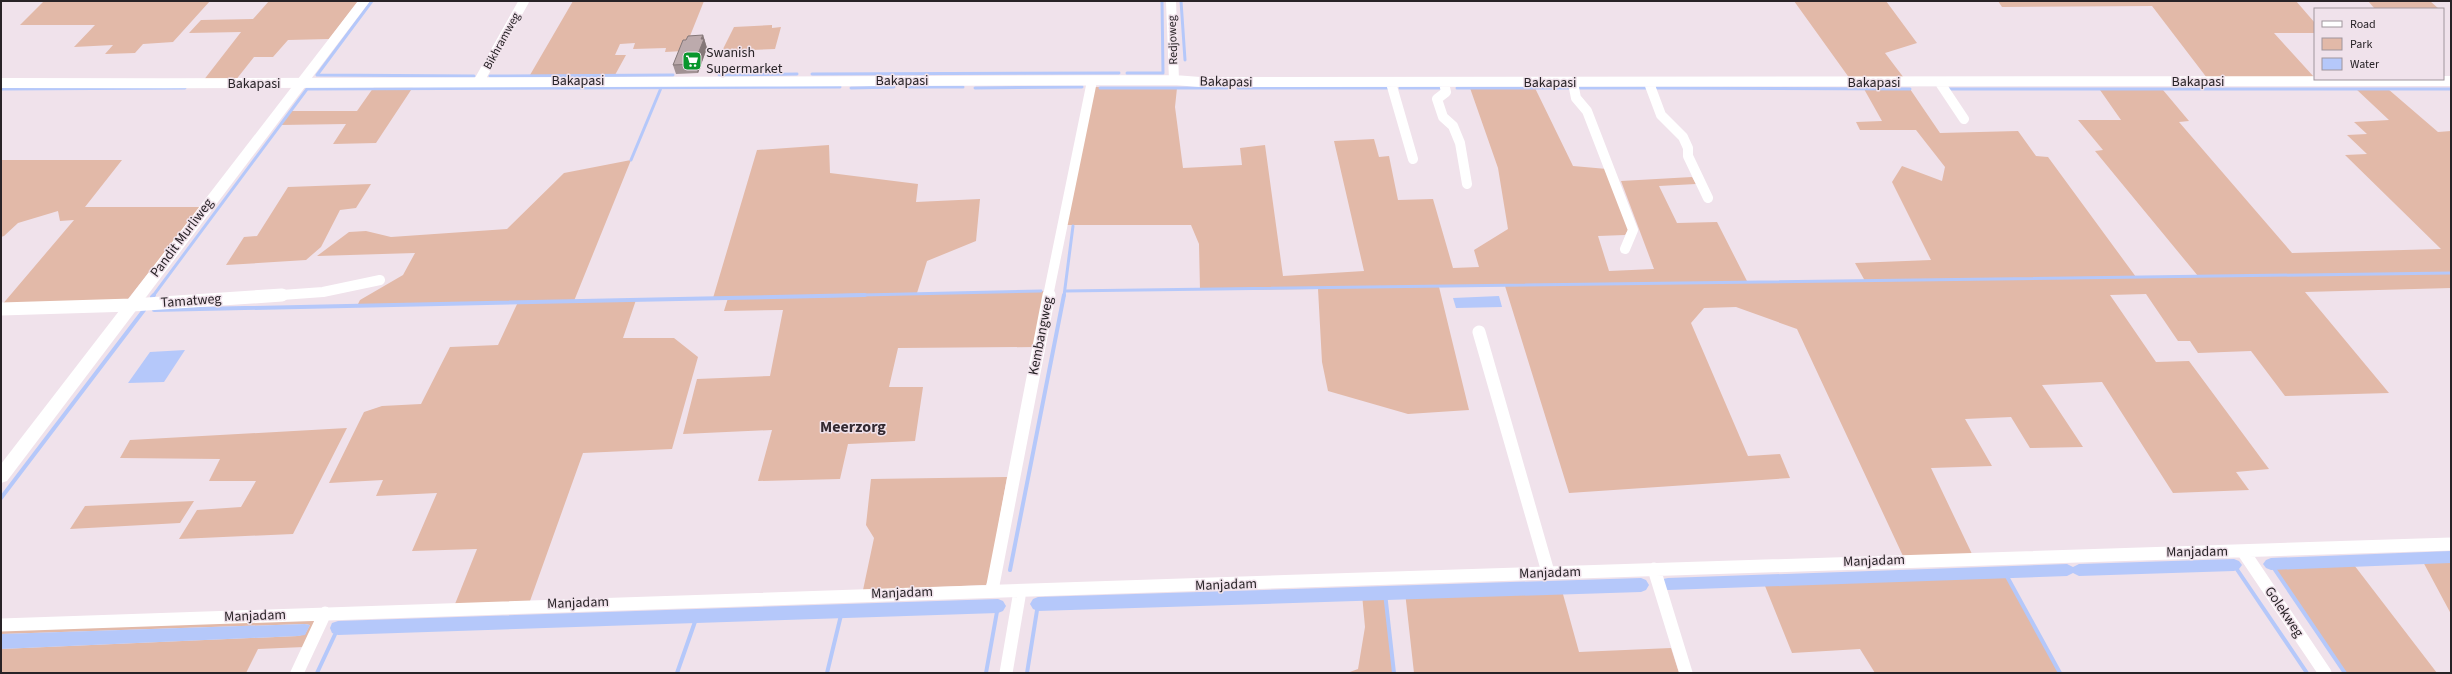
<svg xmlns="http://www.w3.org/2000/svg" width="2452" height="674" font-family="'Source Sans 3',sans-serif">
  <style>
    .green { fill: #e2b9a8 }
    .water { fill: #b5c8fa }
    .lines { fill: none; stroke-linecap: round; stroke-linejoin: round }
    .stream-far1 { stroke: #b5c8fa; stroke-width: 3 }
    .stream { stroke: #b5c8fa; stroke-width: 4 }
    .canal { fill: #b5c8fa; fill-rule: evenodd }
    .minor-far1 { stroke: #fff; stroke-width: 10 }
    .minor { stroke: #fff; stroke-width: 13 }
    .tertiary { fill: #fff; fill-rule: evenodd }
    .wall { fill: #a29294 }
    .shaded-wall { fill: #847778 }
    .building { fill: #bcaaac; stroke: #847778 }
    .labels { text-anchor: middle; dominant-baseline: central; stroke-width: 3; stroke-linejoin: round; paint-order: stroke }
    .far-street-label { font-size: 12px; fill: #282327; stroke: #f0e2eb }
    .poi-label { font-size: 14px; fill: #282327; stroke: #f0e2eb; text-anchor: start }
    .street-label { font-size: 14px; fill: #282327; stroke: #f0e2eb }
    .quarter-label { font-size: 16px; font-weight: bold; fill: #332930; stroke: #f0e2eb }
  </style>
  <rect width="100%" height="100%" fill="#f0e2eb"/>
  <path class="green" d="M44 1H210L173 42 143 44 135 53 105 54 113 45 74 47 95 25H20Z
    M269 1H358L329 39 288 40 273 57H254L235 81H203L241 32 189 33 201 20 253 19Z
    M573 1H704L684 51 665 52 666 48 633 49 635 43 620 44 615 55H626L615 75H530Z
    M1794 1H1886L1917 43 1885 53 1904 78 1850 79Z
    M1998 1H2296L2315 23V33H2274L2314 77 2207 78 2152 6 2002 7Z
    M2368 1H2430L2439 9H2375Z
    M772 25V28L781 27 775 49 722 51 734 27Z
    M376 84H415L376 143 333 144 346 124 280 125 290 111H357Z
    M1094 87 1177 88 1175 107 1183 168 1242 165 1240 148 1265 145 1283 276 1364 271 1334 141 1374 139 1379 157 1389 156 1398 200 1433 199 1453 268 1479 267 1474 250 1508 229 1498 168 1470 88H1535L1573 166 1607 169 1630 227 1625 235 1598 236 1609 271 1654 269 1621 181 1692 177 1696 184 1659 186 1677 223 1717 222 1748 283 1865 281 1855 263 1931 260 1892 182 1902 166 1942 181 1945 167 1916 130H1860L1856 122 1882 121 1864 89H1910L1940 133 2018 131 2036 156 2048 157 2136 277 2198 276 2095 151 2103 150 2078 120H2121L2100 90H2163L2189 121 2179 122 2292 253 2441 249 2345 155 2367 154 2347 135 2367 134 2354 122 2389 120 2356 89H2388L2438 132 2451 131V288L2305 292 2389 393 2285 396 2251 351 2198 353 2190 341H2178L2146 294 2110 295 2156 362 2189 361 2269 469 2236 472 2249 490 2173 493 2102 382 2042 385 2083 447 2030 448 2011 417 1965 419 1992 466 1931 468 1972 554 1903 556 1797 329 1736 307 1704 308 1691 323 1748 456 1780 454 1790 478 1569 493 1505 286 1439 287 1469 410 1408 414 1328 391 1322 362 1318 289 1200 290 1199 244 1191 225H1065Z
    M829 145 830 173 918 184 916 202 980 199 976 241 927 261 917 293 1045 291 1035 347 898 348 889 387H923L915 441 848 444 840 479 758 481 772 430 683 434 697 379 770 376 783 310 724 311 728 298H713L757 150Z
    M1 160H122L85 207H200L128 299 1 306 74 220 60 221 58 211 18 223 4 236 1 237Z
    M631 160 574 301 636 300 623 338H674L698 357 672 449 583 453 530 601 455 604 477 549 412 551 437 493 376 496 383 480 329 483 364 412 382 406 421 404 450 347 498 345 518 302 357 306 360 300 403 275 415 253 317 256 349 232 366 231 391 237 507 229 564 173Z
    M371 184 356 208 340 210 321 247 306 260 226 265 244 237 257 236 288 187Z
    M347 428 293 534 179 539 197 510 241 507 256 481H209L220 459 120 458 130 440Z
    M1007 477 989 579 986 585 863 590 874 538 866 525 871 479Z
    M194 501 180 523 70 529 85 506Z
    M2451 557V614L2421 558Z
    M2351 561 2437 673H2345L2271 564Z
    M2004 571 2060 673H1875L1860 649 1792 653 1763 581Z
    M1561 587 1579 652 1671 648 1679 673H1414L1405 592Z
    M1385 593 1394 673H1347L1358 669 1365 627 1362 594Z
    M314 620 316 622 304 647 258 649 246 673H1V649L298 636 305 634 310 625 305 624 1 634V629Z"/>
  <path class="water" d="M1499 296 1502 307 1456 308 1453 298Z
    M185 350 164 382 128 383 150 352Z
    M305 624 310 625 305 635 298 636 1 649V634Z"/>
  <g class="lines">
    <path class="stream-far1" d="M372 1 317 75 474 76
      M1181 1 1185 60
      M1127 73H1163L1162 1
      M812 74 1119 73
      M719 75 797 74
      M490 76 673 75
      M905 87H963
      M851 88 894 87
      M975 88 1082 87
      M1100 88H1227
      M1238 88H1390
      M1400 88H1441
      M1457 88H1570
      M1580 88H1647
      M1657 88 1910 89
      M1 89 185 88
      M1948 89H2451
      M631 160 661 88
      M1065 291 2451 273
      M153 296 307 89 840 87
      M818 296 1041 291
      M1064 296 1073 226"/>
    <path class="stream" d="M152 297 154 295
      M154 310 865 295
      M1 498 144 310
      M2271 564 2345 673
      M2234 565 2307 673
      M1010 570 1064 295
      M2004 571 2060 673
      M1385 593 1394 673
      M317 673 338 628
      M677 673 697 616
      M827 673 842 611
      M986 673 998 606
      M1027 673 1038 604"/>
    <path class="canal" d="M2451 551V563L2271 570 2266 568 2263 564 2266 560 2271 558Z
      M2234 559 2239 561 2242 565 2239 569 2234 571 2079 576 2073 573 2067 576 1668 590 1663 589 1660 584 1663 579 1668 578 2067 564 2073 567 2079 564Z
      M1641 578 1646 580 1649 585 1646 590 1641 592 1038 611 1033 609 1030 604 1033 599 1038 597Z
      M998 599 1003 601 1006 606 1003 611 998 613 338 635 332 633 330 628 332 623 338 621Z"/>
    <path class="minor-far1" d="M1171 1 1174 80
      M479 81 524 1
      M1 83C392 84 783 81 1174 80L1200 82 2451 81
      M1391 83 1413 159
      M1444 83 1446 92 1437 99 1443 117 1453 126 1460 143 1467 184
      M1573 83 1576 98 1587 111 1633 230 1625 249
      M1649 83 1661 115 1683 137 1688 148V156L1708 198
      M1940 83 1964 119
      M268 296 323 292 380 280
      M1048 296 1092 81"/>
    <path class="minor" d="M1 309 132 305 282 295
      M1479 332 1548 572
      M2243 551 2325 673
      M1654 569 1686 673
      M992 590 1049 295
      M1 625C818 595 1634 571 2451 544
      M297 673 325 613
      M1006 673 1020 591"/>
    <path class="tertiary" d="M358 1H370L7 481 1 483V464Z"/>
  </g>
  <path class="wall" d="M703 35 707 48 698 73 676 74 673 65 686 40Z"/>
  <path class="shaded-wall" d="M703 35 707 48 698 73 694 64Z"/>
  <path class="building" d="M703 35 701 39H704L694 64 673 65 683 40H686L688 36Z"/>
  <defs>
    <g id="supermarket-square" transform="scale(1)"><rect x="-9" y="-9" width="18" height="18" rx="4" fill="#09962c" stroke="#f0e2eb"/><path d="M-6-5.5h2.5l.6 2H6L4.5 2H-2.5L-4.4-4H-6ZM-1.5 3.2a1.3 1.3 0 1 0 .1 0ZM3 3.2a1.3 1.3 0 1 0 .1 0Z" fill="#fff"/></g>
  </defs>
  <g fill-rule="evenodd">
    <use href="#supermarket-square" x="692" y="61"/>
  </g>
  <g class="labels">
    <g class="far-street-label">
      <text transform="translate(1173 40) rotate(-92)">Redjoweg</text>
      <text transform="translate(502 41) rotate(-61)">Bikhramweg</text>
    </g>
    <g class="poi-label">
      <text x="706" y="53">Swanish<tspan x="706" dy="16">Supermarket</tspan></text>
    </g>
    <g class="street-label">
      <text x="578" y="81">Bakapasi</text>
      <text x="902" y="81">Bakapasi</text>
      <text transform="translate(1226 82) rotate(1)">Bakapasi</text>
      <text x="2198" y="82">Bakapasi</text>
      <text x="1550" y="83">Bakapasi</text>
      <text x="1874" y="83">Bakapasi</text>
      <text x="254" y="84">Bakapasi</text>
      <text transform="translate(182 238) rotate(-53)">Pandit Murliweg</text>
      <text transform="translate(191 301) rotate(-4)">Tamatweg</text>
      <text transform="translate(1041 336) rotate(-79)">Kembangweg</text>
      <text transform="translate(2197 552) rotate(-1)">Manjadam</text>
      <text transform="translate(1874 561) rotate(-2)">Manjadam</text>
      <text transform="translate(1550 573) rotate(-2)">Manjadam</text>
      <text transform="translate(1226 585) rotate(-2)">Manjadam</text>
      <text transform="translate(902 593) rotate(-2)">Manjadam</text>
      <text transform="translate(578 603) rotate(-2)">Manjadam</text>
      <text transform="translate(2284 612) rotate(56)">Golekweg</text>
      <text transform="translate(255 616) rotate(-2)">Manjadam</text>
    </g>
    <g class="quarter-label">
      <text x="853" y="427">Meerzorg</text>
    </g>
  </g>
  <rect width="2452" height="674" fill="none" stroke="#282327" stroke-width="4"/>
  <rect x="2314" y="8" width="130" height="72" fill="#f0e2eb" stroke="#a0969d"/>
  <rect x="2322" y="21" width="20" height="6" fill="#ffffff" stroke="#a0969d"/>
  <text x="2350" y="28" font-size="12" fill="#282327">Road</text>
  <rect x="2322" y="38" width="20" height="12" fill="#e2b9a8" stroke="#a0969d"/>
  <text x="2350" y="48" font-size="12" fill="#282327">Park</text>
  <rect x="2322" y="58" width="20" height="12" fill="#b5c8fa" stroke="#a0969d"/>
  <text x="2350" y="68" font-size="12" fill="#282327">Water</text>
</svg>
